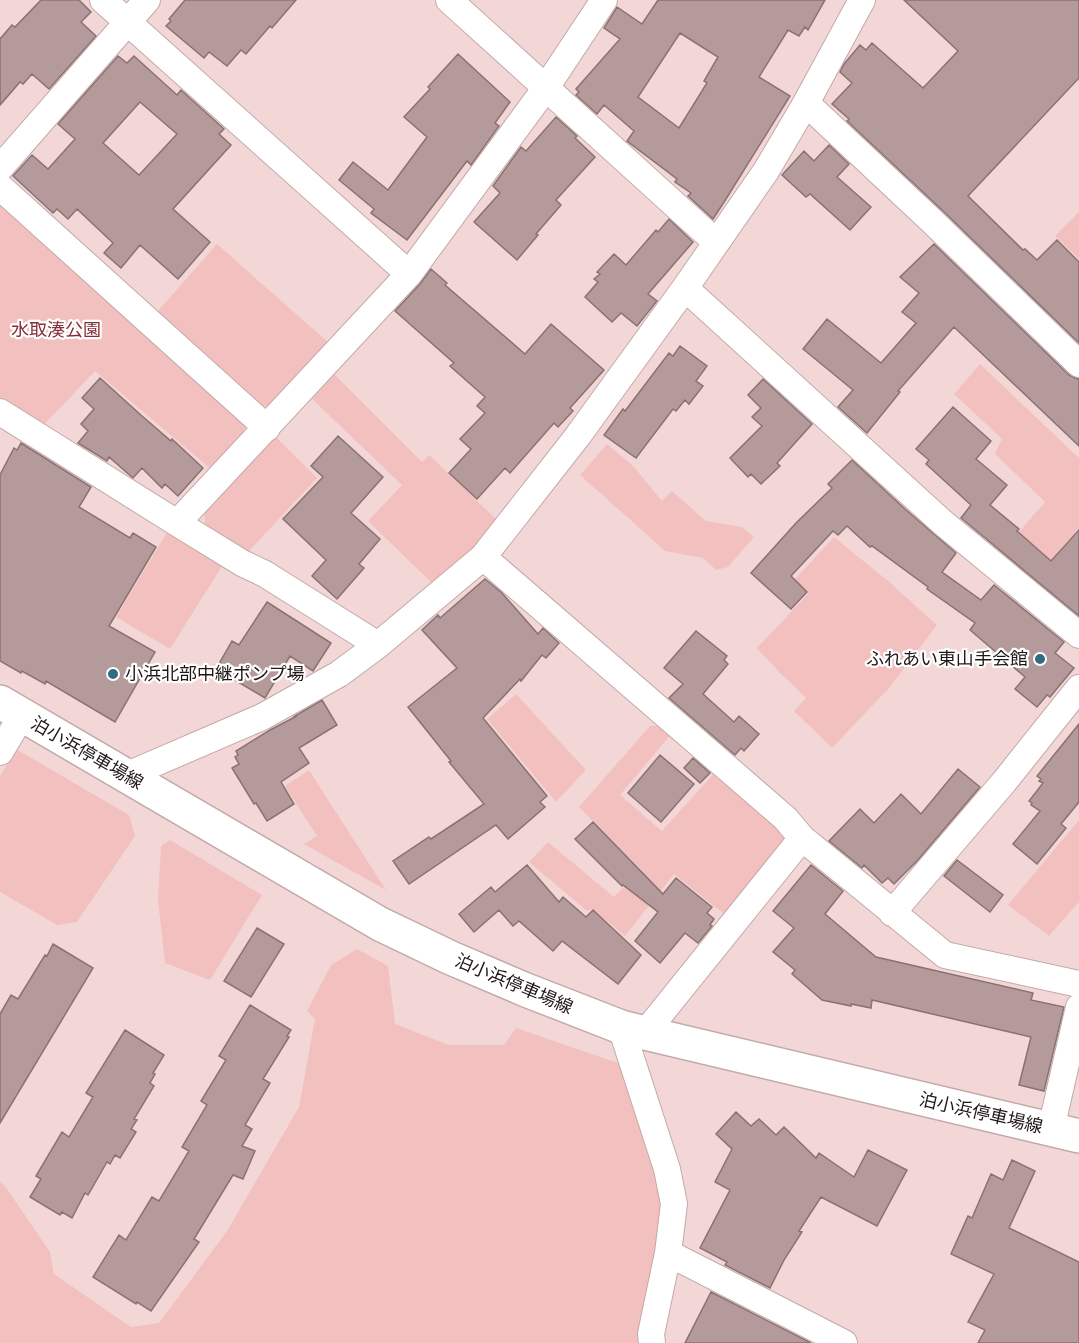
<svg xmlns="http://www.w3.org/2000/svg" width="1079" height="1343" font-family="Helvetica,'Noto Sans JP',sans-serif">
  <style>
    .green { fill: #f3c0c0 }
    .building { fill: #b49a9a; stroke: #8a7271; stroke-width: 1.5; fill-rule: evenodd }
    .lines { fill: none; stroke-linecap: round; stroke-linejoin: round }
    .minor-casing { stroke: #c3a9a9; stroke-width: 28 }
    .secondary-casing { stroke: #c3a9a9; stroke-width: 36 }
    .minor { stroke: #fff; stroke-width: 26 }
    .secondary { stroke: #fff; stroke-width: 33 }
    .poi-dot { fill: #306b83; stroke: #fff; stroke-width: 2 }
    .labels { text-anchor: middle; dominant-baseline: central; stroke-width: 4.5; stroke-linejoin: round; paint-order: stroke }
    .park-label { font-size: 18px; fill: #852e36; stroke: #fff }
    .poi-label { font-size: 18px; fill: #201717; stroke: #fff; text-anchor: end }
    .street-label { font-size: 18px; fill: #201717; stroke: #fff }
  </style>
  <rect width="100%" height="100%" fill="#f3d7d7"/>
  <path class="green" d="M0 204 245 425 243 437 212 470 95 371 44 425 0 398Z
    M1079 212V259L1055 236Z
    M217 244 329 343 271 407 262 406 157 312Z
    M980 364 1079 458V529L1063 546 1030 586 996 558 1045 502 995 454 1002 439 954 394Z
    M333 373 422 462 429 455 498 521 474 552 434 585 368 521 402 485 310 397Z
    M275 436 317 478 249 551 245 556 206 531 204 511Z
    M607 444 634 467 662 501 672 491 706 521 742 527 754 537 728 567 716 570 703 558 665 551 580 475Z
    M169 529 224 563 170 649 116 617Z
    M834 537 888 581 937 625 889 688 832 748 794 711 806 698 779 672 757 648 809 593 794 580Z
    M516 694 586 770 556 802 487 719Z
    M650 726H668L673 732 620 795 662 831 717 770 783 828 784 840 724 914 674 874 625 936 592 909 587 911 529 862 548 842 614 897 641 870 579 807Z
    M16 749 129 815 135 836 77 922 57 925 0 892V776Z
    M309 770 386 890 304 844 317 836 285 786Z
    M1079 820V902L1049 936 1008 905Z
    M170 840 262 895 210 980 165 963 158 901 161 846Z
    M357 949 388 966 395 1024 449 1045H504L516 1028 621 1064 662 1197 663 1215 643 1343H0V1182L5 1186 50 1252 54 1274 131 1327 159 1323 227 1231 299 1107 315 1019 307 1011 331 965Z"/>
  <path class="building" d="M41 0H79L91 12 81 22 96 36 49 89 32 74 23 84 20 82 0 105V39L12 25 15 27Z
    M185 0H296L272 28 270 26 246 54 241 50 227 66 209 52 204 58 166 26 171 21 169 19Z
    M658 0H825L808 30 805 27 799 36 788 30 759 77 790 96 726 199 713 219 688 196 691 193 675 182 677 179 627 141 634 131 604 105 597 114 576 95 579 92 576 89 620 39 604 28 617 7 642 24ZM680 33 718 57 704 81 707 83 679 128 638 97Z
    M904 0H1079V78L968 196 1023 250 1025 249 1037 260 1057 240 1079 262V343L944 212 847 121 849 119 832 104 852 83 840 72 844 64 860 45 866 50 872 43 923 88 958 51Z
    M458 54 510 102 495 123 499 126 471 165 467 161 407 240 371 213 374 209 339 180 353 162 388 190 427 137 404 117 430 89 428 87Z
    M118 56 127 63 134 56 177 95 181 90 224 129 219 134 231 145 173 209 210 242 178 279 140 245 121 268 104 253 113 243 77 209 68 219 57 209 53 213 13 176 32 155 48 169 75 139 58 124ZM140 102 177 134 139 175 103 143Z
    M556 117 577 136 575 138 595 157 556 200 561 205 536 234 538 235 517 260 474 222 500 193 493 186 521 147 526 151Z
    M829 145 849 164 837 177 871 207 850 230 810 194 806 197 782 175 804 151 814 161Z
    M669 219 693 242 648 294 657 301 637 326 621 313 612 322 585 297 598 282 594 279 600 274 597 272 614 254 626 265 656 230 658 232Z
    M934 244 1069 375 1075 378 1079 379V446L954 327 898 391 900 392 867 433 838 407 853 390 803 349 827 319 881 363 916 323 902 312 919 293 900 277Z
    M431 269 447 283 445 285 525 354 551 324 604 370 570 408 573 411 558 427 554 423 510 473 505 468 477 499 449 473 471 449 460 439 485 413 477 406 485 397 450 366 454 363 395 311 420 284Z
    M680 346 707 366 696 381 703 386 689 404 685 400 676 411 673 409 636 458 604 435 623 409 625 411 669 353 673 356Z
    M100 378 142 416 171 441 172 439 203 468 178 496 165 484 162 488 142 468 133 478 109 457 107 461 78 443 88 431 81 424 94 409 82 398Z
    M763 379 812 424 777 463 780 466 761 484 751 474 748 477 730 458 762 426 752 417 761 408 748 395Z
    M953 407 991 441 976 459 1007 485 990 505 1019 529 1017 531 1051 561 1079 530V616L961 518 971 505 926 464 929 460 916 449Z
    M338 436 383 477 351 513 380 539 359 564 364 568 337 599 312 576 326 560 283 519 323 477 311 466Z
    M21 443 91 487 79 507 130 538 133 533 156 547 109 626 155 652 115 722 46 681 45 684 22 671 21 673 0 661V475L14 448 17 450Z
    M852 460 905 509 956 553 942 572 981 600 994 585 1064 642 1055 653 1074 668 1050 697 1047 695 1037 707 1015 689 1025 677 970 630 975 623 927 589 928 587 872 546 870 547 847 526 838 535 833 531 791 576 807 592 791 609 751 573 796 523 832 488 828 484Z
    M485 579 501 592 538 634 543 628 559 643 546 658 542 655 521 681 520 679 483 718 547 796 540 802 545 807 508 839 496 825 409 884 393 861 429 837 431 839 484 804 449 762 451 761 408 707 457 668 422 630 438 615 440 618Z
    M267 602 331 643 313 671 290 656 265 698 216 669 232 641 239 645Z
    M696 631 727 656 724 660 728 664 703 694 734 722 739 716 759 734 744 751 741 748 735 755 669 698 683 684 664 668Z
    M322 700 337 725 299 748 309 763 281 782 294 804 267 821 256 803 254 804 232 768 239 764 235 757 238 755 236 751 270 730 297 716H295Z
    M1079 724V802L1061 824 1066 828 1037 864 1013 844 1040 811 1031 805 1032 803 1029 801 1043 783 1039 781 1041 779 1037 776Z
    M660 755 694 784 661 822 628 793Z
    M693 758 710 773 700 783 684 768Z
    M958 769 980 787 917 861 894 884 888 878 882 883 864 865 862 868 829 841 860 809 874 823 901 794 921 814Z
    M593 822 663 894 676 878 712 907 707 913 714 919 710 925 712 926 698 943 685 933 660 963 635 941 658 912 623 885 622 886 575 839Z
    M957 860 1003 895 990 912 944 876Z
    M527 865 559 902 563 897 586 917 593 910 641 955 618 984 562 941 553 951 519 921 513 926 499 910 474 932 459 914 491 887 495 892Z
    M811 865 843 891 825 914 876 957 1033 993 1031 1000 1064 1007 1044 1091 1019 1085 1031 1037 872 1000 871 1008 851 1004V1006L822 1000 792 974 795 970 773 952 794 928 773 911Z
    M257 928 284 944 251 997 224 981Z
    M53 944 93 968 0 1123V1014L11 995 18 999 45 955 47 956Z
    M250 1005 291 1030 287 1036 289 1037 263 1079 270 1083 245 1125 252 1129 242 1146 255 1151 243 1179 233 1175 194 1239 199 1242 151 1311 137 1302 136 1304 93 1277 119 1235 126 1240 152 1197 159 1201 189 1151 182 1147 207 1105 201 1101 226 1060 219 1056Z
    M125 1030 164 1055 153 1073 155 1074 150 1083 154 1086 134 1119 137 1120 131 1129 136 1132 120 1158 115 1155 110 1164 107 1162 88 1195 85 1193 72 1218 62 1212 60 1215 30 1197 41 1179 36 1176 62 1132 69 1137 93 1097 86 1093Z
    M736 1112 751 1126 759 1119 776 1135 784 1127 816 1158 819 1153 854 1177 868 1150 907 1170 877 1226 821 1197 799 1231 802 1232 784 1260 770 1288 725 1265 727 1262 700 1248 730 1190 715 1182 732 1149 716 1134Z
    M1012 1160 1035 1171 1009 1228 1079 1262V1343H978L985 1330 968 1322 994 1274 951 1254 968 1216 972 1218 991 1174 1003 1180Z
    M711 1292 811 1343H685Z"/>
  <g class="lines">
    <g class="minor-casing">
      <path id="minor" d="M103 0 409 274
        M449 0 716 242
        M806 103 934 223 1079 364
        M0 168 147 0
        M0 187 267 428
        M685 288 942 522 1079 635
        M0 412 177 523 242 563 265 574 378 645
        M177 523 409 274 545 89 604 0
        M483 557 785 818 802 838 945 955 1079 984
        M0 752 22 715
        M125 776 262 717 339 674 378 645 483 557 577 437 685 288 766 171 806 103 862 0
        M892 913 1004 782 1079 688
        M621 1027 667 1169 674 1204 668 1253 651 1334 652 1343
        M645 1033 802 838
        M1051 1129 1079 1007
        M668 1253 844 1343"/>
    </g>
    <g class="secondary-casing">
      <path id="secondary" d="M0 702 380 924 451 958 526 990 621 1027 645 1033 1079 1136"/>
    </g>
    <use href="#minor" class="minor"/>
    <use href="#secondary" class="secondary"/>
  </g>
  <g class="poi-dot">
    <circle cx="1040" cy="659" r="6"/>
    <circle cx="113" cy="674" r="6"/>
  </g>
  <g class="labels">
    <g class="park-label">
      <text x="56" y="330">水取湊公園</text>
    </g>
    <g class="poi-label">
      <text x="1028" y="659">ふれあい東山手会館</text>
      <text x="125" y="674" text-anchor="start">小浜北部中継ポンプ場</text>
    </g>
    <g class="street-label">
      <text transform="translate(87 753) rotate(30)">泊小浜停車場線</text>
      <text transform="translate(514 984) rotate(23)">泊小浜停車場線</text>
      <text transform="translate(981 1113) rotate(13)">泊小浜停車場線</text>
    </g>
  </g>
</svg>
